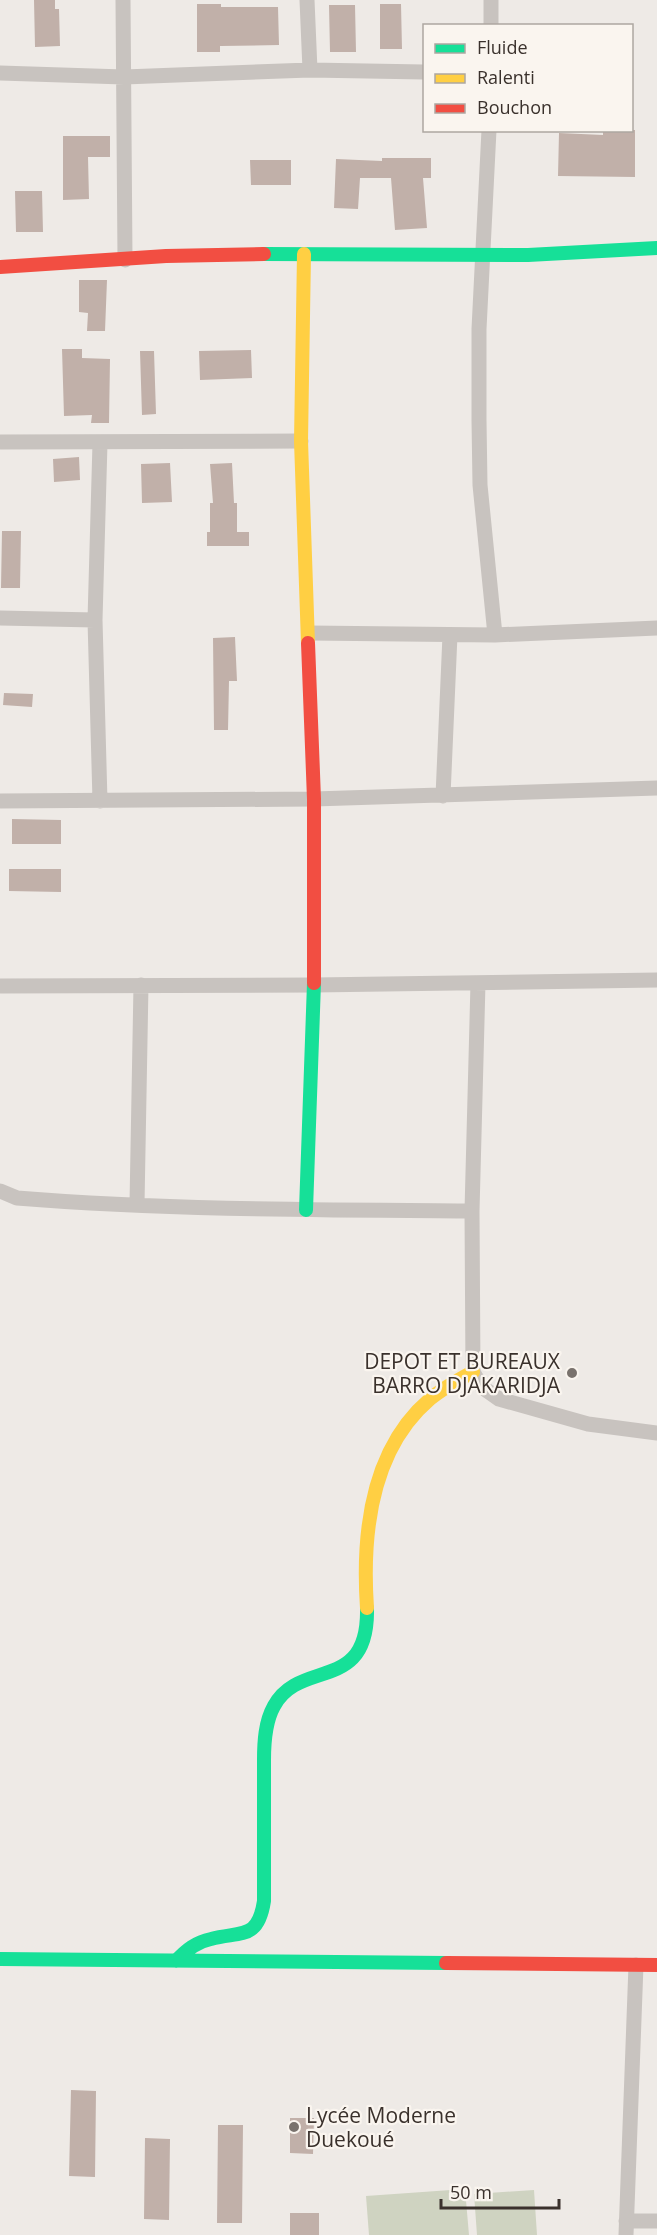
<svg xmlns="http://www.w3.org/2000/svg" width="657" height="2235" font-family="'Open Sans',sans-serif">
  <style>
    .grass { fill: #cfd3c1 }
    .building { fill: #c1b0a9 }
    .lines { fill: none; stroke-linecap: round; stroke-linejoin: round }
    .street { stroke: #c8c3bf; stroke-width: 15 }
    .fast { stroke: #16e098; stroke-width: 14 }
    .slow { stroke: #ffcf43; stroke-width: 14 }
    .jam { stroke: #f24e42; stroke-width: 14 }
    .poi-dot { fill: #79726d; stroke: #faf5ef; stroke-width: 2 }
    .labels { text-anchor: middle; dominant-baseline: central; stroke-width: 4.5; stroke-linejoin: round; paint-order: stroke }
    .poi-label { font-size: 21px; fill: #3a312c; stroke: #faf5ef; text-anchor: end }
  </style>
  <rect width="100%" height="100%" fill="#eeeae6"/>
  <path class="grass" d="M465 2189 469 2235H369L366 2196Z
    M534 2190 537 2235H477L474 2194Z"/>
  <path class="building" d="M34 0H55V9H59L60 46 35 47Z
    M197 4H221V7H278L279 45 220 46V52H197Z
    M380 4H401L402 49H380Z
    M329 5H355L356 52H330Z
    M603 130H635V177L558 176 559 133 603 135Z
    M63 136H110V157H88L89 199 63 200Z
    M382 158H431V178H423L427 228 395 230 391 178H360L358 209 334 208 336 159 382 161Z
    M250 160H291V185H251Z
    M15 191H42L43 232H16Z
    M79 280H107L105 331H87L88 313 79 312Z
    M62 349H82V358L110 359 109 423H91L92 415 64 416Z
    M251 350 252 378 200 380 199 351Z
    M140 351H154L156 414 142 415Z
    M79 457 80 480 54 482 53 459Z
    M170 463 172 502 142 503 141 464Z
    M232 463 234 503H237V532H249V546H207V532H210V503H213L210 464Z
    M2 531H21L20 588H1Z
    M235 637 237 681H229L228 730H214L213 638Z
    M4 693 33 694 32 707 3 705Z
    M12 819 61 820V844H12Z
    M9 869H61V892L9 891Z
    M71 2090 96 2091 95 2177 69 2176Z
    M290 2118H314L313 2154 290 2153Z
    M218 2125H243L242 2223H217Z
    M145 2138 170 2139 169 2220 144 2219Z
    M290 2213H319V2235H290Z"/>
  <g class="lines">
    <path class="street" d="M123 0 125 260
      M307 0 310 70
      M491 0V26
      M0 73 124 77 310 70 424 72
      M489 130 479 329V420L480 485 495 635
      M0 442 301 441
      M100 443 95 620 100 801
      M0 618 95 620
      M309 633 495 635 657 628
      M443 796 450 635
      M0 801 314 799 657 788
      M478 983 472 1211 473 1372 482 1387 499 1399 588 1424 657 1433
      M0 986 314 985 657 980
      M0 1191 17 1198C168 1210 321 1210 472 1211
      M137 1204 141 985
      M626 2221H657
      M626 2235 636 1965"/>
    <path class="fast" d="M264 254 528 255 657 248
      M306 1210 314 983
      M0 1959 446 1963
      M176 1961C186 1950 196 1942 211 1939 242 1931 258 1940 264 1901V1760C264 1742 265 1722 274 1706 300 1658 369 1694 367 1608"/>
    <path class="slow" d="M304 254 301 441 308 643
      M367 1608C362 1535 370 1450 430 1399 443 1388 458 1380 473 1372"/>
    <path class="jam" d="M0 267 166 256 264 254
      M308 643 314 799V983
      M446 1963 657 1965"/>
  </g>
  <g class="poi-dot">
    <circle cx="572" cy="1373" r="6"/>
    <circle cx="294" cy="2127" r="6"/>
  </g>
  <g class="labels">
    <g class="poi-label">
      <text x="560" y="1361">DEPOT ET BUREAUX<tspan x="560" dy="24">BARRO DJAKARIDJA</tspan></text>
      <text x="306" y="2115" text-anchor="start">Lycée Moderne<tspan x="306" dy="24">Duekoué</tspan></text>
    </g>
  </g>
  <rect x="423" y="24" width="210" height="108" fill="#faf5ef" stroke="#ada7a1" stroke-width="1.5"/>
  <rect x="435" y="44" width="30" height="9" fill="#16e098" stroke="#ada7a1" stroke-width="1.5"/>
  <text x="477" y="54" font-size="18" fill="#3a312c">Fluide</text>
  <rect x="435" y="74" width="30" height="9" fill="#ffcf43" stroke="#ada7a1" stroke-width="1.5"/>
  <text x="477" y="84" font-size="18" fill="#3a312c">Ralenti</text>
  <rect x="435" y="104" width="30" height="9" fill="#f24e42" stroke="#ada7a1" stroke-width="1.5"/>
  <text x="477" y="114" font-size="18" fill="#3a312c">Bouchon</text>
  <path d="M441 2199v9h118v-9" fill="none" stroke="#3a312c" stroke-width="3"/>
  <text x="450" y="2199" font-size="18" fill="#3a312c" stroke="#faf5ef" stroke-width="4.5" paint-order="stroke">50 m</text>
</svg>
